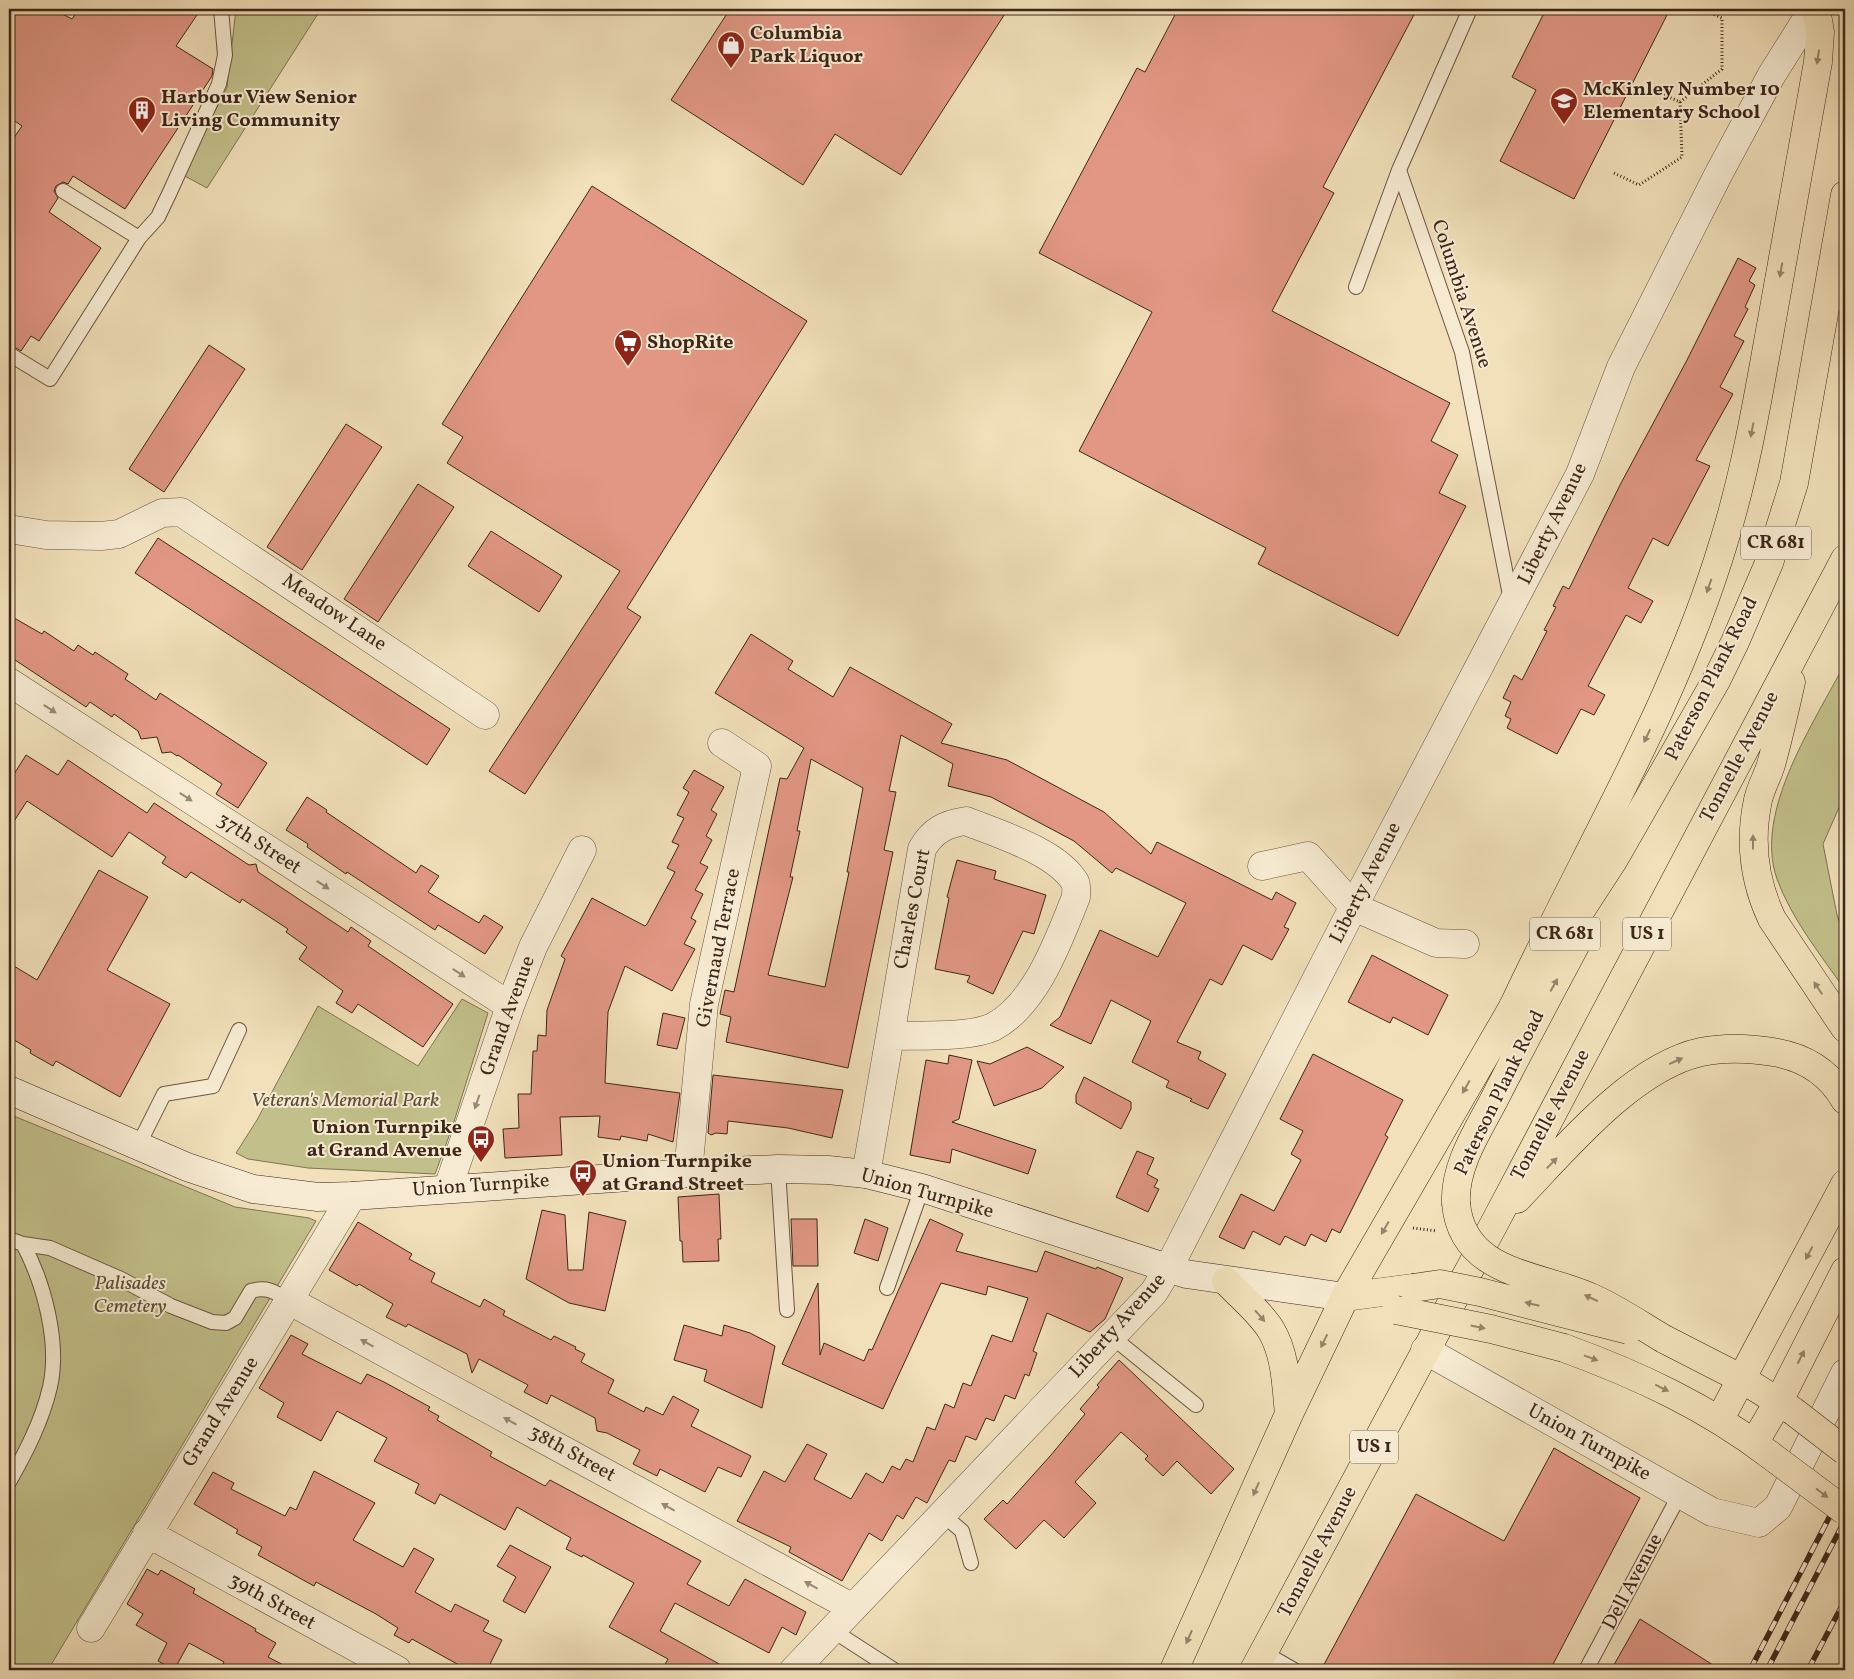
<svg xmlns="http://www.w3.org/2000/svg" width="1854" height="1679" font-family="Vollkorn,serif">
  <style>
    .green { fill: #c2c08a; stroke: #807352 }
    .building { fill: #e19784; stroke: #3e261a; fill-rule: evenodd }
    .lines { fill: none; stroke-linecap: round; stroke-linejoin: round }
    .lane-casing { stroke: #6b5442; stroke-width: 16 }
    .street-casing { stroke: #6b5442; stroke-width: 29 }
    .secondary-casing { stroke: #3e261a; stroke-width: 29 }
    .primary-casing { stroke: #3e261a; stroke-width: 29 }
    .highway-casing { stroke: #3e261a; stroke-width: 29 }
    .path { stroke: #3e261a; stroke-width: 3; stroke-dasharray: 1 2.5; stroke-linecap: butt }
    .lane { stroke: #f6ebd2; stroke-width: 14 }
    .street { stroke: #f6ebd2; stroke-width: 28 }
    .secondary { stroke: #f6ebd2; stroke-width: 28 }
    .primary { stroke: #f1e0ba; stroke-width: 28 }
    .highway { stroke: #f1e0ba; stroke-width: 28 }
    .rail-casing { stroke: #3e261a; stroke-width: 5.5 }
    .rail { stroke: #f6ebd2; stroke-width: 4; stroke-dasharray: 11; stroke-linecap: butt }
    .primary-bridge-casing { stroke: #3e261a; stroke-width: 29; stroke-linecap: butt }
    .primary-bridge { stroke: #f1e0ba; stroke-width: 28 }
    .oneway { fill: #98836a }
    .oneway2 { fill: #9a8876 }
    .labels { text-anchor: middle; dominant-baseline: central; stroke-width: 4; stroke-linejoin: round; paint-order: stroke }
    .shield { fill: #f6ebd2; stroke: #756151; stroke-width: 1 }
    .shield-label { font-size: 19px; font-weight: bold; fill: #3e261a }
    .poi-label { font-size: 20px; font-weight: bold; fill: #3e261a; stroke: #f6ebd2; text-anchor: start }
    .street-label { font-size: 20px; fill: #3e261a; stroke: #f6ebd2 }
    .park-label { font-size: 20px; font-style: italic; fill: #5f4c36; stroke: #f6ebd2 }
  </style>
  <rect width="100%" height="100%" fill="#f1e0ba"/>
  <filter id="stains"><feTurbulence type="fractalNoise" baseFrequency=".004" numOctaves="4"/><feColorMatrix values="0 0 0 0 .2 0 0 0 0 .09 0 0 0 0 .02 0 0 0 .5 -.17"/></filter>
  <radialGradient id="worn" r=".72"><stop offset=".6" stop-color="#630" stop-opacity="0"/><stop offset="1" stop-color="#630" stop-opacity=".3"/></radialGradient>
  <path class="green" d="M236 9H321L207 188 183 175 227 87Z
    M1845 663V794L1823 844 1837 915 1845 938V990C1821 955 1792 920 1777 879 1753 811 1815 722 1845 663Z
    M462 999 488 1013 452 1128 435 1174 308 1168 248 1159 236 1153 257 1120 318 1006 418 1066Z
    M9 1114 235 1207 309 1218 316 1221 48 1670H9Z"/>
  <path class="building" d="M9 9H53L72 19 79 9H201L176 46 213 69 212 76 125 209 73 176 68 184 63 182 56 186 54 191 58 198 49 212 101 248 39 341 31 336 21 351 9 344V145L22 126 9 117Z
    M730 9H1008L901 175 835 134 803 185 671 100Z
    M1178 9H1417L1323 187 1334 193 1272 311 1450 403 1431 441 1458 455 1439 493 1466 506 1398 636 1258 564 1266 548 1079 451 1152 312 1039 253 1137 68 1145 72Z
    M1546 9H1670L1574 199 1500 161 1536 90 1512 77Z
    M592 186 807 321 627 608 641 617 525 794 489 771 620 571 447 463 463 437 442 424Z
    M1738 258 1756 268 1749 281 1755 285 1745 307 1748 309 1734 336 1744 341 1720 387 1733 394 1696 460 1710 466 1668 546 1653 538 1628 588 1653 601 1641 623 1626 615 1588 686 1605 695 1594 715 1581 709 1557 754 1507 728 1511 719 1505 716 1511 702 1503 698 1514 675 1522 680 1547 631 1544 630 1556 607 1553 606 1563 586 1569 589 1620 485 1686 362Z
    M209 345 245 369 164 492 129 469Z
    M346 424 382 447 302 570 267 547Z
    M418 484 454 507 378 622 344 599Z
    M491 531 562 576 539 612 468 566Z
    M158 538 450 729 427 765 135 573Z
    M9 615 42 634 44 631 74 651 78 645 93 655 95 652 128 674 125 679 156 700 160 693 267 763 238 808 216 794 222 784 178 755 177 756 171 752 162 753 157 737 141 739 138 731 114 714 112 717 90 702 86 707 9 656Z
    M751 634 793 661 788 669 833 697 850 667 952 724 941 743 1007 760 1104 812 1151 854 1157 842 1272 900 1276 892 1296 903 1284 927 1289 929 1272 960 1243 945 1222 985 1210 979 1177 1042 1201 1052 1198 1059 1226 1074 1208 1109 1190 1101 1192 1099 1166 1087 1169 1081 1132 1062 1151 1021 1111 1000 1091 1044 1050 1025 1060 1017 1100 930 1158 957 1186 903 1116 868 1112 873 1074 841 991 797 948 786 953 764 901 735 889 791 896 792 884 850 893 852 848 1068 726 1042 731 1017 720 1014 725 990 734 992 780 778 787 779 804 748 715 693ZM811 759 863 788 847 872H849L825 987 768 975 793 877H790L800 831H797Z
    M26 755 58 775 68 760 147 813 154 803 249 865 256 864 258 872 348 932 351 927 371 941 368 946 453 1004 423 1047 358 1004 352 1013 336 1003 343 991 299 959 307 947 286 932 288 929 242 899 240 903 191 872 186 878 162 863 166 857 129 832 112 857 27 801 9 829V782Z
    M694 770 724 787 711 810 717 814 706 836 712 840 700 863 708 867 695 890 703 894 691 918 696 921 684 944 695 949 672 991 625 966 608 1012 605 1083 680 1093 673 1142 648 1134 647 1141 621 1136 620 1140 598 1137 600 1116 560 1117 562 1155 505 1158 503 1129 519 1128 518 1094H531L533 1051H537L538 1035 546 1036 547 1010 565 959 561 956 592 898 645 926 647 924 675 872 667 868 679 845 672 842 684 818 677 815 689 792 683 788Z
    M307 797 327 810 326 812 416 873 421 865 439 876 428 892 479 923 484 915 503 927 485 954 438 925 435 930 347 872 346 874 307 847 308 844 286 830Z
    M957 860 996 871 994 879 1046 895 1034 934 1023 931 993 994 967 982 970 976 935 969 949 898 947 897Z
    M99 870 148 897 107 970 170 1004 120 1097 56 1061 53 1066 30 1053 31 1050 9 1037V963L37 980Z
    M1372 955 1448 995 1428 1035 1393 1017 1390 1023 1348 1002Z
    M663 1013 685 1018 677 1049 657 1045Z
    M1027 1047 1064 1067 1042 1088 994 1106 977 1061 990 1064Z
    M1313 1054 1403 1100 1385 1135 1388 1137 1340 1233 1332 1229 1326 1242 1311 1234 1305 1246 1285 1236 1280 1245 1253 1231 1244 1249 1219 1237 1241 1194 1274 1211 1301 1160 1291 1154 1303 1131 1280 1119Z
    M949 1055 972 1060 959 1119 952 1122 1036 1150 1028 1174 952 1149 950 1163 910 1155 926 1060 948 1064Z
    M713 1075 843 1090 832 1138 788 1128 728 1121 727 1134 716 1133 711 1135 708 1133Z
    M1084 1077 1131 1102V1109L1121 1129 1076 1103V1095Z
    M1137 1151 1154 1158 1147 1174 1158 1180 1154 1187 1159 1189 1148 1212 1116 1197Z
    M719 1194 721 1239H718L719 1261 683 1262 682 1241H680L678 1197Z
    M542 1210 565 1215 568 1270H583L589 1212 626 1221 605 1311 569 1303 526 1279Z
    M791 1219H817L818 1266H793Z
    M865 1219 888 1228 878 1261 854 1253Z
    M930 1219 963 1234 956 1251 1037 1272 1045 1251 1096 1269 1097 1267 1123 1278 1105 1319 1090 1332 1047 1313 1033 1351 1037 1353 1029 1376 1025 1374 1015 1399 1005 1395 994 1421 986 1418 976 1440 966 1436 955 1462 949 1460 927 1503 916 1497 903 1519 897 1515 882 1541 869 1533 842 1581 789 1552 791 1547 737 1521 764 1471 785 1482 807 1444 827 1454 814 1479 851 1499 866 1473 883 1483 892 1466 900 1470 906 1459 913 1462 927 1427 935 1430 945 1404 954 1408 963 1383 971 1386 992 1335 1012 1342 1028 1298 988 1286 986 1295 941 1283 883 1409 782 1364 818 1283 820 1355 824 1343 864 1361 869 1349 872 1350Z
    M358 1222 412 1254 409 1259 435 1273 431 1282 480 1307 484 1299 505 1311 503 1315 551 1340 554 1336 576 1347 575 1349 585 1354 581 1362 614 1380 608 1393 644 1412 646 1407 663 1415 673 1396 699 1410 691 1426 751 1456 741 1477 718 1467 705 1492 660 1469 657 1476 633 1464 640 1450 607 1433 597 1431 595 1418 551 1395 547 1404 524 1392 528 1385 479 1359 472 1373 467 1354 408 1324 406 1327 386 1317 393 1304 359 1284 357 1286 329 1270Z
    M684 1325 722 1336 724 1325 750 1333 775 1346 762 1408 704 1381 707 1370 674 1360Z
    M291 1335 308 1344 302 1354 361 1384 367 1374 384 1382 430 1407 428 1410 439 1416 437 1420 492 1452 490 1456 545 1486 550 1480 701 1561 687 1584 729 1606 745 1579 806 1612 796 1635 782 1627 769 1653 675 1603 660 1631 730 1670H662L668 1659 609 1627 634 1583 583 1555 582 1557 566 1549 571 1538 517 1507 505 1530 440 1494 435 1504 415 1493 419 1484 374 1461 387 1438 337 1411 321 1441 277 1417 284 1403 259 1388Z
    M1119 1360 1234 1469 1211 1494 1177 1461 1163 1476 1145 1459 1148 1456 1121 1432 1075 1482 1096 1503 1064 1538 1044 1520 1016 1549 984 1519 1003 1500 1007 1504 1051 1455 1085 1414 1080 1409 1099 1387 1097 1385Z
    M1554 1448 1640 1498 1550 1670H1321L1416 1494 1504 1541Z
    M314 1471 375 1503 353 1540 403 1567 414 1548 434 1559 415 1592 451 1612 455 1604 489 1621 483 1631 502 1640 487 1670H468L412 1639 409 1643 394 1635 398 1628 376 1614 316 1582 314 1586 258 1555 262 1547 236 1533 238 1530 194 1504 213 1472 234 1483 231 1489 285 1516 290 1507 296 1510Z
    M510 1545 551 1567 525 1613 503 1601 516 1577 497 1566Z
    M147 1569 158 1575 161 1570 195 1589 193 1593 256 1629 255 1631 276 1643 268 1657 293 1670H234L223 1664 224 1662 189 1643 174 1670 158 1661 167 1643 136 1625 143 1614 127 1604Z
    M1640 1619 1721 1670H1611Z"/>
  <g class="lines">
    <g class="lane-casing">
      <path id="lane" d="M1470 9 1399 170 1462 352 1511 600
        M63 191 139 238
        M1356 287 1399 170
        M9 354 50 379 139 238 158 217 169 194 219 84 225 55 221 9
        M138 1146 164 1094 213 1086 239 1030
        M778 1169 787 1310
        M9 1239 23 1244 50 1248 121 1279 171 1306 212 1322 226 1323 235 1318 251 1291C267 1286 275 1292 290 1301
        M887 1288 922 1188
        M1111 1336 1196 1405
        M9 1482C26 1452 42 1421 50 1387 60 1343 44 1283 23 1244
        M942 1514 962 1531 971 1563
        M832 1630 894 1670
        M1263 1652 1294 1670
        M1586 1670 1680 1494"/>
    </g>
    <g class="street-casing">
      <path id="street" d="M9 529 46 535 101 536 119 534 162 513 181 512 485 715
        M9 682 510 1006
        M966 821C998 834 1056 851 1075 882 1077 886 1076 892 1076 897 1059 939 1036 1005 993 1027 969 1038 917 1035 890 1036L922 849C932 831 945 824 966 821Z
        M1262 866 1308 856 1354 907 1436 943 1465 944
        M688 1173 704 1004 757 766 722 743
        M866 1174 890 1036
        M448 1188 510 1006 533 947 582 850
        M290 1301 853 1608
        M1425 1350 1712 1512 1759 1523 1778 1507 1845 1373
        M147 1533 397 1670
        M91 1628 352 1196
        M794 1670 1154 1292 1168 1269 1359 896 1580 474 1621 367 1718 175 1771 76 1813 9"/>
    </g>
    <g class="secondary-casing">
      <path id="secondary" d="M9 1090 187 1167 253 1189 318 1197 352 1196 688 1173 778 1169 828 1170 866 1174 922 1188 1186 1274 1345 1297"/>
    </g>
    <g class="primary-casing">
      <path id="primary" d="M1791 682C1785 709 1779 735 1772 761 1769 774 1761 786 1758 800 1749 842 1754 881 1772 919L1845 1028
        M1517 1199C1564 1150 1632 1067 1701 1052 1725 1047 1749 1048 1773 1052 1805 1057 1829 1072 1845 1100
        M1456 1203C1454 1164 1480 1128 1497 1094 1523 1043 1550 993 1577 942
        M1226 1281C1241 1297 1260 1312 1271 1330 1286 1355 1286 1386 1289 1414
        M1345 1297 1413 1288
        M1664 1339 1742 1379 1793 1411
        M1564 1348C1638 1375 1707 1407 1770 1455
        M1720 1419 1845 1184
        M1754 1443 1779 1401 1845 1271
        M1174 1670 1289 1414 1345 1297 1513 1007 1562 939 1614 859 1717 679 1735 642 1769 563 1794 483 1845 195
        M1254 1670 1494 1224 1845 559"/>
    </g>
    <g class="highway-casing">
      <path id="highway" d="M1513 1007C1585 852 1675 705 1724 541 1746 470 1758 397 1771 325 1787 237 1802 150 1818 62L1820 32 1816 9"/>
    </g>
    <path class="path" d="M1680 102 1722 69V18L1702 9
      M1614 173 1639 185 1682 157 1680 102 1653 90
      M1413 1228 1437 1231"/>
    <use href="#lane" class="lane"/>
    <use href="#street" class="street"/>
    <use href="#secondary" class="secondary"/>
    <use href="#primary" class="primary"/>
    <use href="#highway" class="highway"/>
    <g class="rail-casing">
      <path id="rail" d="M1750 1670 1845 1487
        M1767 1670 1845 1520
        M1808 1670 1845 1600"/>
    </g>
    <use href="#rail" class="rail"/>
    <g class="primary-bridge-casing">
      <path id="primary-bridge" d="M1456 1203C1462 1275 1539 1274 1590 1297 1616 1308 1640 1325 1664 1339
        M1413 1288 1440 1284 1480 1292 1628 1330
        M1396 1310 1491 1329 1564 1348
        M1793 1411 1845 1451
        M1770 1455 1845 1511"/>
    </g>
    <use href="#primary-bridge" class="primary-bridge"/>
  </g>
  <defs><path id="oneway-solid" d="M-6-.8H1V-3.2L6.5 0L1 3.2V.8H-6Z" transform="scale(1.25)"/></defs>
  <g class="oneway">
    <use href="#oneway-solid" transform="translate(1818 57) rotate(98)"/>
    <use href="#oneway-solid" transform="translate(1781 270) rotate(100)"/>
    <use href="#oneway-solid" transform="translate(1752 430) rotate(101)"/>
    <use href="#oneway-solid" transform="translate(1709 586) rotate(109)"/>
    <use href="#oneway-solid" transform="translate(1647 736) rotate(115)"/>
    <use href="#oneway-solid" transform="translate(1753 842) rotate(-90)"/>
    <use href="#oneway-solid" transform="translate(1554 985) rotate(-61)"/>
    <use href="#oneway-solid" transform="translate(1818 988) rotate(-124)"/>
    <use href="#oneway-solid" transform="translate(1676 1061) rotate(-24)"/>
    <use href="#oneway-solid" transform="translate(1466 1087) rotate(120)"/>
    <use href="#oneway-solid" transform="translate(1552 1163) rotate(-46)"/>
    <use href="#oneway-solid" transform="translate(1385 1228) rotate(120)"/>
    <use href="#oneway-solid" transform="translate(1809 1253) rotate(118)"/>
    <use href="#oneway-solid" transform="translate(1591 1298) rotate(-155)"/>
    <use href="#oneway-solid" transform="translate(1532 1304) rotate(-166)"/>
    <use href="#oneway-solid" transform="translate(1260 1316) rotate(49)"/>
    <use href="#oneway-solid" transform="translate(1478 1327) rotate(11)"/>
    <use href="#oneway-solid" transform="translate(1324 1341) rotate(116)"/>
    <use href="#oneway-solid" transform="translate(1801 1357) rotate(-63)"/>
    <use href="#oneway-solid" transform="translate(1591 1358) rotate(20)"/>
    <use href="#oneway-solid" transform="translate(1662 1388) rotate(26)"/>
    <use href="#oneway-solid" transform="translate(1256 1489) rotate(114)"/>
    <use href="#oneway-solid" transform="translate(1822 1493) rotate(37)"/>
    <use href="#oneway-solid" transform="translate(1189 1637) rotate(114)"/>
  </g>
  <g class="oneway2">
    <use href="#oneway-solid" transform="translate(50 709) rotate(33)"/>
    <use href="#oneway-solid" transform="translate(186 797) rotate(33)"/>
    <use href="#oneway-solid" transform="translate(323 885) rotate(33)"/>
    <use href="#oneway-solid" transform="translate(459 973) rotate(33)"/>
    <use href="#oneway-solid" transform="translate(477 1102) rotate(109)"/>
    <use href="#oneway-solid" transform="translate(367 1343) rotate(-151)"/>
    <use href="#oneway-solid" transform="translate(510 1421) rotate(-151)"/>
    <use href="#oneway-solid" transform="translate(668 1507) rotate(-151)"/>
    <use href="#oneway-solid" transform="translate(811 1585) rotate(-151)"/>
  </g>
  <defs>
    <g id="shop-pin" transform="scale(1.4375)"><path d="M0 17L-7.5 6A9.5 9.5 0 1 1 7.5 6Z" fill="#8f2418" stroke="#f6ebd2"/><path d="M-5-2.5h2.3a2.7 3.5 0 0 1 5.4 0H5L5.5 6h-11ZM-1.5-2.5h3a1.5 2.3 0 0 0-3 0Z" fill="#fff"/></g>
    <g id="school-pin" transform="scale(1.4375)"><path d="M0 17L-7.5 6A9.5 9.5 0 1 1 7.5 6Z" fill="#8f2418" stroke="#f6ebd2"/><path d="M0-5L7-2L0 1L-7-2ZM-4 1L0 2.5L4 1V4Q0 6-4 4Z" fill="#fff"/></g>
    <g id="building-pin" transform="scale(1.4375)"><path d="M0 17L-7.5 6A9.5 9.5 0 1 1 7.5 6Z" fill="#8f2418" stroke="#f6ebd2"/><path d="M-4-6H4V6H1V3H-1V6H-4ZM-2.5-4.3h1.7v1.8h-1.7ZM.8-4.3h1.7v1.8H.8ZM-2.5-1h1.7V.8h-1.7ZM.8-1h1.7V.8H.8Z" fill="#fff"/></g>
    <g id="supermarket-pin" transform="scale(1.4375)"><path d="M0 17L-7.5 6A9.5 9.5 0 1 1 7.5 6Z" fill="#8f2418" stroke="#f6ebd2"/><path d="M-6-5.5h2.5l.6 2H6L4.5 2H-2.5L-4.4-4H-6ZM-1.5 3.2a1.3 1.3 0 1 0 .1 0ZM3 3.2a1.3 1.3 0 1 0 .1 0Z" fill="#fff"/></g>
    <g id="bus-pin" transform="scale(1.4375)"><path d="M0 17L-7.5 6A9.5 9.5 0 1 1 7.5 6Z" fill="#8f2418" stroke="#f6ebd2"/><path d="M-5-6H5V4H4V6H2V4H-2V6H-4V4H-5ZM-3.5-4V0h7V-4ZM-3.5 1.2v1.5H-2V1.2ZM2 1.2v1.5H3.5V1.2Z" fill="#fff"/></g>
  </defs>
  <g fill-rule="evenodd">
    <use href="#shop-pin" x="731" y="45"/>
    <use href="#school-pin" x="1564" y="101"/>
    <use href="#building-pin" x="142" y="110"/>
    <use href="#supermarket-pin" x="628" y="343"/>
    <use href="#bus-pin" x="481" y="1139"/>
    <use href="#bus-pin" x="583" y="1173"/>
  </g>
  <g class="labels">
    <g class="shield">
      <rect x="1741" y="526.5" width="70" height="33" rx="4"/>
      <rect x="1530" y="917.5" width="70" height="33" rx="4"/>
      <rect x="1623" y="917.5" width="48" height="33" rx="4"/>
      <rect x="1350" y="1430.5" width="48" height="33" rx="4"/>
    </g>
    <g class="shield-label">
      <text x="1776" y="543">CR 681</text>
      <text x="1565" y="934">CR 681</text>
      <text x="1647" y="934">US 1</text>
      <text x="1374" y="1447">US 1</text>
    </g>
    <g class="poi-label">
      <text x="750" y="34">Columbia<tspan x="750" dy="23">Park Liquor</tspan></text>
      <text x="1583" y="90">McKinley Number 10<tspan x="1583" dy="23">Elementary School</tspan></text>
      <text x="161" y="98">Harbour View Senior<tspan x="161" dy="23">Living Community</tspan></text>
      <text x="647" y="343">ShopRite</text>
      <text x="462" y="1128" text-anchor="end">Union Turnpike<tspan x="462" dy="23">at Grand Avenue</tspan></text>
      <text x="602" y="1162">Union Turnpike<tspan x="602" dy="23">at Grand Street</tspan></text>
    </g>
    <g class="street-label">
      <text transform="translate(1461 294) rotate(72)">Columbia Avenue</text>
      <text transform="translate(1553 524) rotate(-64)">Liberty Avenue</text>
      <text transform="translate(334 613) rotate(34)">Meadow Lane</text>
      <text transform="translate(1712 679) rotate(-63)">Paterson Plank Road</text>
      <text transform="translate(1740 757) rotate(-62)">Tonnelle Avenue</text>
      <text transform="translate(259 844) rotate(33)">37th Street</text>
      <text transform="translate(1366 883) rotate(-63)">Liberty Avenue</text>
      <text transform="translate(913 909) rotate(-79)">Charles Court</text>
      <text transform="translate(719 948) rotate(-79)">Givernaud Terrace</text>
      <text transform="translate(508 1016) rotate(-70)">Grand Avenue</text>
      <text transform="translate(1500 1093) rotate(-64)">Paterson Plank Road</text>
      <text transform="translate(1551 1115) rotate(-62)">Tonnelle Avenue</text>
      <text transform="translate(481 1186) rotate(-4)">Union Turnpike</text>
      <text transform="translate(927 1194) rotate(16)">Union Turnpike</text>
      <text transform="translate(1118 1326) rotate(-48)">Liberty Avenue</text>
      <text transform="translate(221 1412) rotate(-58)">Grand Avenue</text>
      <text transform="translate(1589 1443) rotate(29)">Union Turnpike</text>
      <text transform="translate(572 1454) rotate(29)">38th Street</text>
      <text transform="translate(1318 1552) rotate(-62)">Tonnelle Avenue</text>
      <text transform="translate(1633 1582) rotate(-62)">Dell Avenue</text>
      <text transform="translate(272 1602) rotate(29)">39th Street</text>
    </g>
    <g class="park-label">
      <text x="345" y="1101">Veteran's Memorial Park</text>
      <text x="130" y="1284">Palisades<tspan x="130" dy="23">Cemetery</tspan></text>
    </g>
  </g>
  <rect width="1854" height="1679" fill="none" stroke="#f1e0ba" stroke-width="30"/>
  <rect x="10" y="10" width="1834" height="1659" fill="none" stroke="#3e261a" stroke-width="2.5"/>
  <rect x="15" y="15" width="1824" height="1649" fill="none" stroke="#3e261a"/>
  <rect width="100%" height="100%" filter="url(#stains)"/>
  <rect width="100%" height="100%" fill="url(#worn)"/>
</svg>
